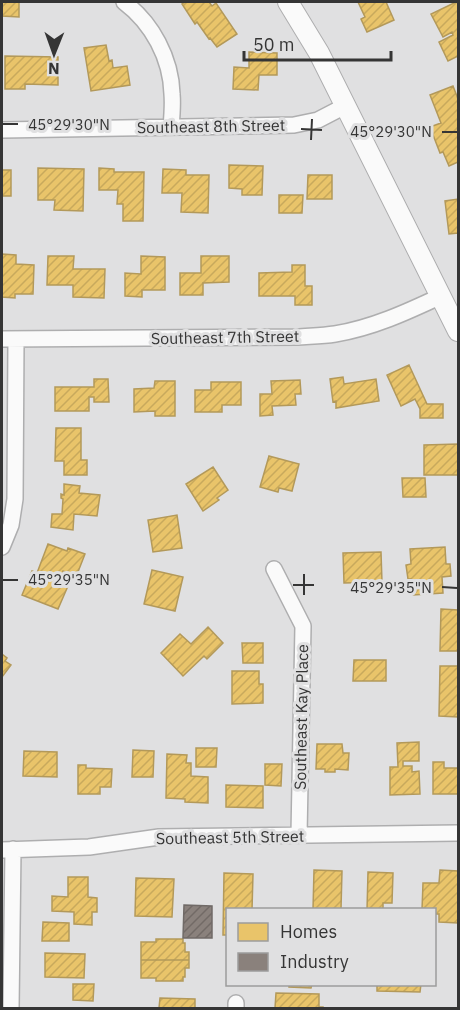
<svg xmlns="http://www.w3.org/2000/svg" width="460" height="1010" font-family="'IBM Plex Sans',sans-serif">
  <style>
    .homes { fill: url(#homes-hatch); stroke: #b3995a; stroke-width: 1.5 }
    .industry { fill: url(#industry-hatch); stroke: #706a67; stroke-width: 1.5 }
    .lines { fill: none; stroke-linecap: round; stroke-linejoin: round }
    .minor-casing { stroke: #aeaeaf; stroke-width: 18 }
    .tertiary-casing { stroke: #aeaeaf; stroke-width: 22 }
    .minor { stroke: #fafafa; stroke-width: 15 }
    .tertiary { stroke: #fafafa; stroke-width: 20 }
    .ticks { fill: none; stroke: #353535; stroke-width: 2 }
    .labels { text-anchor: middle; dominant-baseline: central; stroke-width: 6; stroke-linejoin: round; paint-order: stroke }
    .street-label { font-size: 16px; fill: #353535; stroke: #e0e0e1 }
    .ticks-label { font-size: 15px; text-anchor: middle; fill: #353535; stroke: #e0e0e1; stroke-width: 6; stroke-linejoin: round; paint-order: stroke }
  </style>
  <defs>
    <pattern id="homes-hatch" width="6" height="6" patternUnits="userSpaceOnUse" patternTransform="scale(1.5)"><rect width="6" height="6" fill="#e9c46a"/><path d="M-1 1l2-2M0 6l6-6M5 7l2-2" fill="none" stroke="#c8a95c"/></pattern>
    <pattern id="industry-hatch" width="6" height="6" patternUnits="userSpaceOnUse" patternTransform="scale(1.5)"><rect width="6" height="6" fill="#8a817c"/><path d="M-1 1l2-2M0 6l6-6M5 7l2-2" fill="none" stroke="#726a66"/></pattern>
  </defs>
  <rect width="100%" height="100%" fill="#e0e0e1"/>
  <path class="homes" d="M2 2H19V17L2 16Z
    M185 2H209L212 6 216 3 237 34 217 47 210 38 209 39 197 22 195 24 182 4Z
    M358 2H386L394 20 367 32 361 19 365 17Z
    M456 2H458V56L448 61 439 42 453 35 452 32 443 37 431 14Z
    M106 45 109 61 112 60 113 68 127 66 130 85 91 91 84 48Z
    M249 52 277 53V75H259L258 90 233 89 234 67 249 68Z
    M5 56 58 57V85L25 84V89H5Z
    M453 86 458 99V162L449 166 443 152 440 153 430 127 441 123 430 95Z
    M229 165 263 166 262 195H242V189L229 188Z
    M38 168 84 169 83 211 54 210 55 200H38Z
    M99 168 114 169V172H144L143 221H123V204H117L118 190H99Z
    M163 169 186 170V175H209L208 213 181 212 182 193H162Z
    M2 170H11V196H2Z
    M308 175H332V199H307Z
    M279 195H303L302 213H279Z
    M458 199V233L449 234 445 201Z
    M2 254 16 255V264L34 265 33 294H15V298L2 297Z
    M48 256H74L73 269H105L104 298 73 297V285H47Z
    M141 256 165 257V290H142V297L125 296V273L141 274Z
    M201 256H229V282L203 283V295H180V273H201Z
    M292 265H305V286H312V305H295V296H259V273L292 272Z
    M409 365 427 404H443V418H420V409L415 399 401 406 387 375Z
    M343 377 344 384 376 379 379 401 336 408V401L333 402 330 379Z
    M94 379H108L109 402H94V397H89V411H55V387H94Z
    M300 380 301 394H295L296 405 272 406 273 415 260 416V394H272L271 381Z
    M155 381H175V416H155V411L134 412V389L154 388Z
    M211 382H241V405H222V412H195V390H211Z
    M56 428H81V460H87V475H64V461H55Z
    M458 444V475H424V445Z
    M269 456 299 464 292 491 279 488 278 492 260 487Z
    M213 467 228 490 217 498 219 500 203 511 186 484Z
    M402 478H425L426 497H403Z
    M64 484 80 486 79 493 100 495 97 516 74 514 73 530 51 527 52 514H62L63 499 61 498V494L64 495Z
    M177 515 182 548 153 552 148 520Z
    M48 544 67 551 68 548 85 554 76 577 63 571 58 582 68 586 58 609 22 595 32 571 37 573Z
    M445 547 446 564H450L451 576 442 577 443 593 413 595 411 579H408L406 565 411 564 410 549Z
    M381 552 382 582 344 583 343 553Z
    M152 570 183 577 175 611 144 604Z
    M441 609 458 610V651H440Z
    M208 627 223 643 207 659 204 656 183 676 161 653 180 634 191 644Z
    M242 643H263V663H243Z
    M2 654 7 658 5 661 11 665 2 677Z
    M354 660H386V681H353Z
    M440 666H458V717L439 716Z
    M232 671H259V684H263V703L232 704Z
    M419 742V761H403V766H412V772L419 771 420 794 390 795V767H398L397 743Z
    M317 744H342L343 753H349L348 770 335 769V772H325V769H316Z
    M196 748H217L216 767H196Z
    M133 750 154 751 153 777H132Z
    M24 751 57 752V777L23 776Z
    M167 754 187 755 186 763H191V776L208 777V803L185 802V799L166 798Z
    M433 762H444V768H458V794H433Z
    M265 764H282L281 786 265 785Z
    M78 765H86V768L112 769 111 787H100V794H78Z
    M226 785 263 786V808L226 807Z
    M314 870 342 871 341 909 313 910Z
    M440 870 458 871V923L439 922V914H434V910H422L423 883H439Z
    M368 872 393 873 392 903H383V910H367Z
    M224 873 253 874 252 910H228V935H223Z
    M68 877H88V897L97 898V912H92V925L74 924V912L52 911V896L68 897Z
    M136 878 174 879 172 917 135 916Z
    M43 922 69 923V941H42Z
    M156 939H183V943H185V952H189V960H141V942H156Z
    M45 953 85 954 84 978 45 977Z
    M141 960H189V968H185V977H183V981H156V978H141Z
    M73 984H94L93 1001 73 1000Z
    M289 984H312L311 988 289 987Z
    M377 984H421L420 992 377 991Z
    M276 993 319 994V1007H323V1008H275Z
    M160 998 195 999V1008H159Z"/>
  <path class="industry" d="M184 905 212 906V938H183Z"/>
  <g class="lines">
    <g class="minor-casing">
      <path id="minor" d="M124 2C152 23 171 58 172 94 173 105 172 116 171 127
        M2 130 294 125 318 120 345 106
        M2 339 297 337C309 336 322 336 335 334 372 328 407 312 441 296
        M2 547 11 525 15 499 16 339
        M274 569 303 626 299 835
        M2 850 89 847 159 837 458 833
        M11 1008 13 849
        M236 1008V1003"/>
    </g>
    <g class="tertiary-casing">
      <path id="tertiary" d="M288 2 319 53 458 331"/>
    </g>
    <use href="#minor" class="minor"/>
    <use href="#tertiary" class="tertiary"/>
  </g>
  <path class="ticks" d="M3 124H18M301 129 322 130M442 132H457M311 140 312 119M3 580H18M293 585H314M442 587 457 588M304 595V574"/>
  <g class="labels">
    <g class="street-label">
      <text transform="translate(211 126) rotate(-1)">Southeast 8th Street</text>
      <text transform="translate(225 337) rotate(-1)">Southeast 7th Street</text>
      <text transform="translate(301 717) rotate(-89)">Southeast Kay Place</text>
      <text transform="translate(230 837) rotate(-1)">Southeast 5th Street</text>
    </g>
  </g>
  <g class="ticks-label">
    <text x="69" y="130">45°29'30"N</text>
    <text x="391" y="137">45°29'30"N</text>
    <text x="69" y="585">45°29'35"N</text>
    <text x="391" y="593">45°29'35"N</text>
  </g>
  <rect width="460" height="1010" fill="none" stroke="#353535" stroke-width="6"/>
  <rect x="226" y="908" width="210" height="78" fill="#e0e0e1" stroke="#9c9c9c" stroke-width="1.5"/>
  <rect x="238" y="923" width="30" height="18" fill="#e9c46a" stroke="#9c9c9c" stroke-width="1.5"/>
  <text x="280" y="938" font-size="18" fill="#353535">Homes</text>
  <rect x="238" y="953" width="30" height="18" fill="#8a817c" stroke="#9c9c9c" stroke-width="1.5"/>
  <text x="280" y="968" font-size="18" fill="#353535">Industry</text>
  <g transform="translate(54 54) rotate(181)" stroke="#e0e0e1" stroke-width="4.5" paint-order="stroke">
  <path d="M0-4.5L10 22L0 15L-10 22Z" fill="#353535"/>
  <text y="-9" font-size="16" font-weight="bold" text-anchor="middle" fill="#353535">N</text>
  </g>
  <path d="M244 51v9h147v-9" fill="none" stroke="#353535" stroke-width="3"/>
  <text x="253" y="51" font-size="18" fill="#353535" stroke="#e0e0e1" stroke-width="4.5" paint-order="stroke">50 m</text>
</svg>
